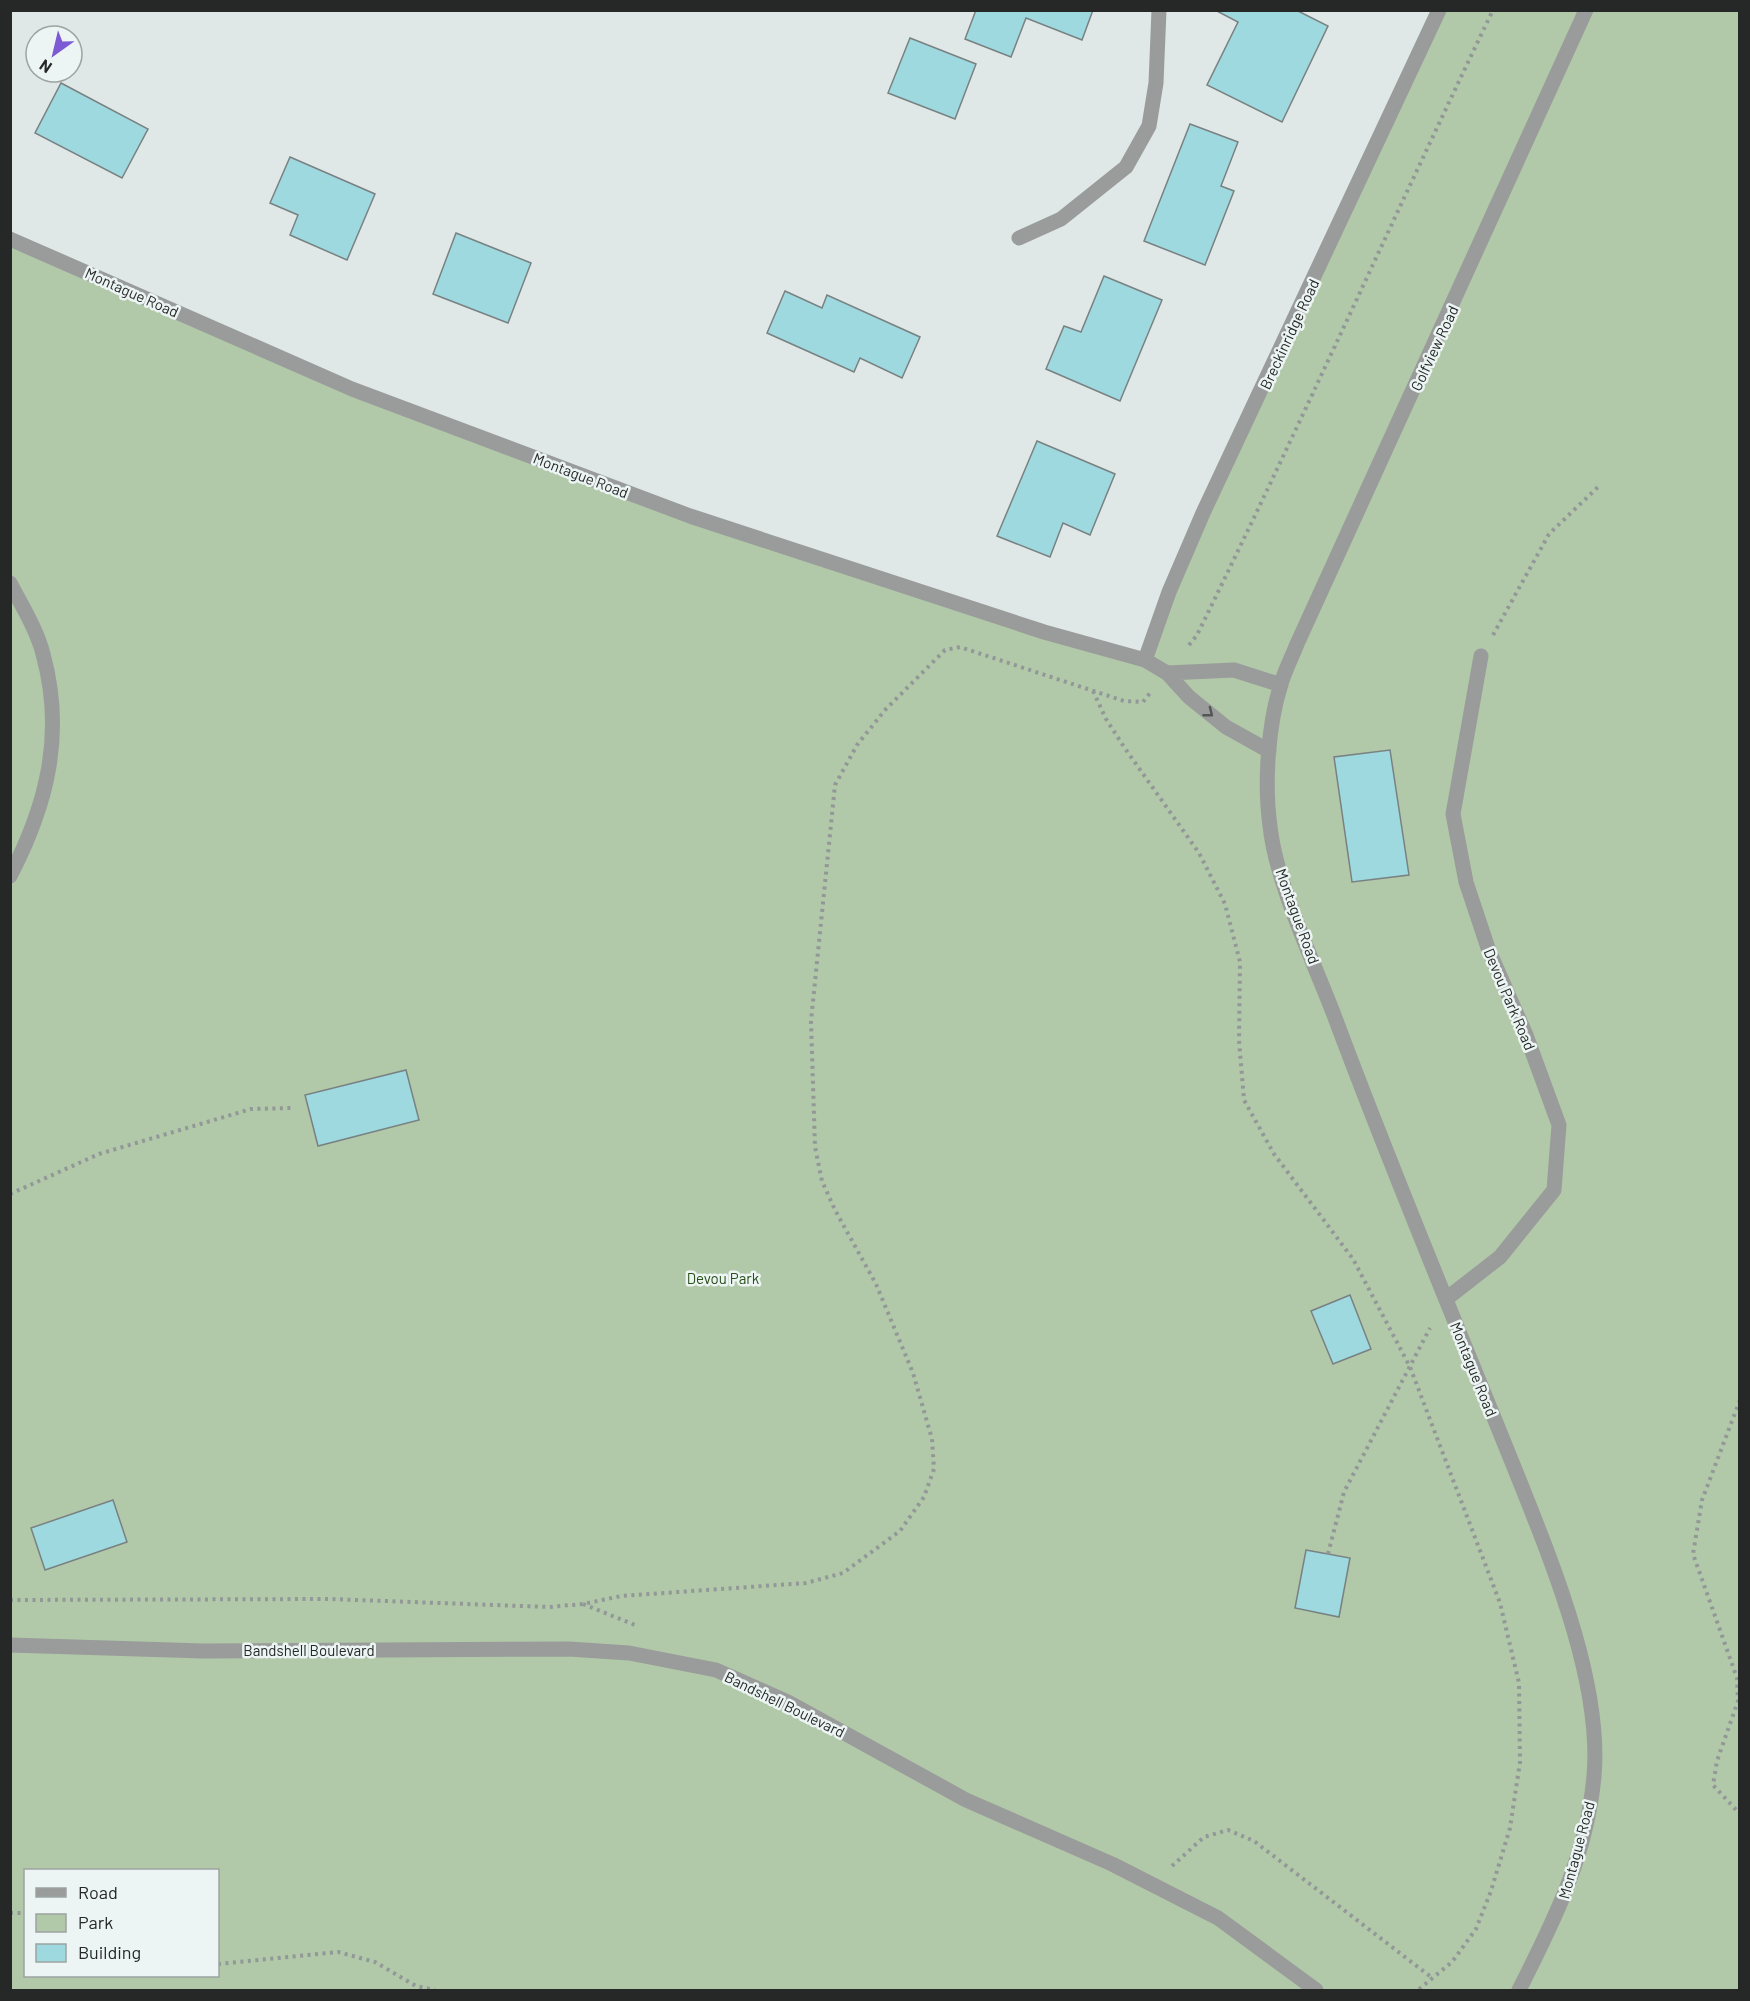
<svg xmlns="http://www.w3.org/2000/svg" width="1750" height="2001" font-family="Barlow,sans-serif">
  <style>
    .green { fill: #b1c8a9; fill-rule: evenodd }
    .building { fill: #9dd9df; stroke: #798182; stroke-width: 1.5 }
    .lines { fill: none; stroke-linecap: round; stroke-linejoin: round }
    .path { stroke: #929897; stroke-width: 4; stroke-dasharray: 3 4.5; stroke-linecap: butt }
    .minor { stroke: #999c9a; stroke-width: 15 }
    .oneway { stroke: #535655 }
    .labels { text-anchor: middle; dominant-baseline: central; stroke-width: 5; stroke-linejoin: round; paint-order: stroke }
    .street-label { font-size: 15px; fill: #252827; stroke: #ecf5f3 }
    .park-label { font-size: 15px; fill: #2a4f19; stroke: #ecf5f3 }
  </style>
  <rect width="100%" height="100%" fill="#dfe8e6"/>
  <path class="green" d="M1439 11H1739V1990H11L10 239 352 389 690 516 1145 660 1169 592ZM26 1870H218V1976H26Z"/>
  <path class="building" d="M976 10H1093L1082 40 1026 18 1011 57 965 39Z
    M1296 10 1328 26 1282 122 1207 85 1238 22 1215 10Z
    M910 38 976 64 955 119 888 93Z
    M61 83 148 129 122 178 35 133Z
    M1190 124 1238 142 1221 186 1234 191 1205 265 1144 241Z
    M290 157 375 194 347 260 290 235 298 215 270 203Z
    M456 233 531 263 508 323 433 294Z
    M1104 276 1162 300 1120 401 1046 369 1064 326 1081 332Z
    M785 291 822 308 827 295 920 337 902 378 860 358 854 372 767 333Z
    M1037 441 1115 474 1090 535 1063 523 1050 557 997 536Z
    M1390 750 1409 875 1352 882 1334 757Z
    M406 1070 419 1120 318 1146 305 1095Z
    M1350 1295 1371 1349 1333 1364 1311 1311Z
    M113 1500 127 1542 45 1570 31 1528Z
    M1306 1550 1350 1558 1339 1617 1295 1608Z"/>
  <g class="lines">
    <path class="path" d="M1493 635 1549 534 1599 486
      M1189 645 1197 635C1299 428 1393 218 1493 10
      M1093 691 1106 719 1124 747 1199 853 1225 904 1240 962 1239 1040 1244 1100 1274 1154 1353 1259 1410 1367 1500 1603 1519 1683 1520 1762 1510 1828 1491 1891 1476 1929 1452 1962 1418 1990
      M10 1194 99 1154 251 1109 291 1108
      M1740 1400 1702 1500 1693 1554 1737 1678 1738 1701 1717 1761 1713 1785 1740 1814
      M1328 1554 1344 1492 1430 1328
      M10 1600 330 1599 549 1607 583 1604 621 1596 806 1583 843 1573 900 1531 924 1497 934 1469 932 1439 913 1373 876 1284 835 1210 822 1181 815 1147 811 1021 835 785 857 745 885 710 945 650 960 647 1124 701 1143 702 1150 693
      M583 1604 635 1625
      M1172 1866 1204 1837 1228 1830 1254 1841 1431 1977
      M10 1913H26
      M218 1964 338 1952 375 1962 416 1986 435 1990"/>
    <path class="minor" d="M1019 238 1061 219 1126 167 1149 126 1156 83 1159 10
      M10 239 352 389 690 516 1044 632 1145 660 1167 673 1189 697 1226 727 1269 751
      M10 583C22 606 37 630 43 654 65 734 47 805 10 876
      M1145 660 1169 592 1203 513 1439 10
      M1167 673 1234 670 1281 685
      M1446 1299 1500 1257 1554 1190 1559 1125 1526 1035 1489 951 1466 882 1453 814 1481 656
      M10 1645 203 1651 569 1649 629 1653 716 1670 788 1702 966 1800 1112 1864 1218 1918 1316 1990
      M1519 1990C1554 1921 1587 1855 1594 1776 1602 1686 1555 1570 1522 1487 1459 1330 1393 1174 1334 1015 1313 960 1276 883 1270 826 1264 783 1268 725 1281 684 1285 670 1292 657 1297 644L1586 10"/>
  </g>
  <defs><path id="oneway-chevron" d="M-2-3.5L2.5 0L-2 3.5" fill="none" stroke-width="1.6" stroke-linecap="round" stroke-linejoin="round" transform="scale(1.5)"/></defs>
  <use class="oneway" href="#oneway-chevron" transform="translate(1209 713) rotate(38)"/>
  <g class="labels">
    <g class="street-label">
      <text transform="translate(132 292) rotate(24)">Montague Road</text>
      <text transform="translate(1289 334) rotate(-65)">Breckinridge Road</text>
      <text transform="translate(1434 348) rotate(-65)">Golfview Road</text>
      <text transform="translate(581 475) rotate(21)">Montague Road</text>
      <text transform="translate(1298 916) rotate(70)">Montague Road</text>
      <text transform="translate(1510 999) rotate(67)">Devou Park Road</text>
      <text transform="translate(1474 1369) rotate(68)">Montague Road</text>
      <text x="309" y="1650">Bandshell Boulevard</text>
      <text transform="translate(785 1704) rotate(26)">Bandshell Boulevard</text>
      <text transform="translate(1576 1850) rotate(-75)">Montague Road</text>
    </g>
    <g class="park-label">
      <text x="723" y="1278">Devou Park</text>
    </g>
  </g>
  <rect width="1750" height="2001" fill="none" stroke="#252827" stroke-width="24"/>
  <rect x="24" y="1869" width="195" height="108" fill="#ecf5f3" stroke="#9ca3a1" stroke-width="1.5"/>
  <rect x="36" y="1888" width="30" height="9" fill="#999c9a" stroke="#9ca3a1" stroke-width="1.5"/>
  <text x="78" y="1899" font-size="18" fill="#252827">Road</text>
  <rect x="36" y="1914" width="30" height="18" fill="#b1c8a9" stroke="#9ca3a1" stroke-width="1.5"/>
  <text x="78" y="1929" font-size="18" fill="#252827">Park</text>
  <rect x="36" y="1944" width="30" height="18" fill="#9dd9df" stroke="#9ca3a1" stroke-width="1.5"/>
  <text x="78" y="1959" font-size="18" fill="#252827">Building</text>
  <g transform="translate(54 54) rotate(214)"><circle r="28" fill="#ecf5f3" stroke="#9ca3a1" stroke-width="1.5"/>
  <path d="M0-4.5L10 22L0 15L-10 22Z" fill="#7b5ad4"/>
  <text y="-9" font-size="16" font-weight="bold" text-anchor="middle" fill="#252827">N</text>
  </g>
</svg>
